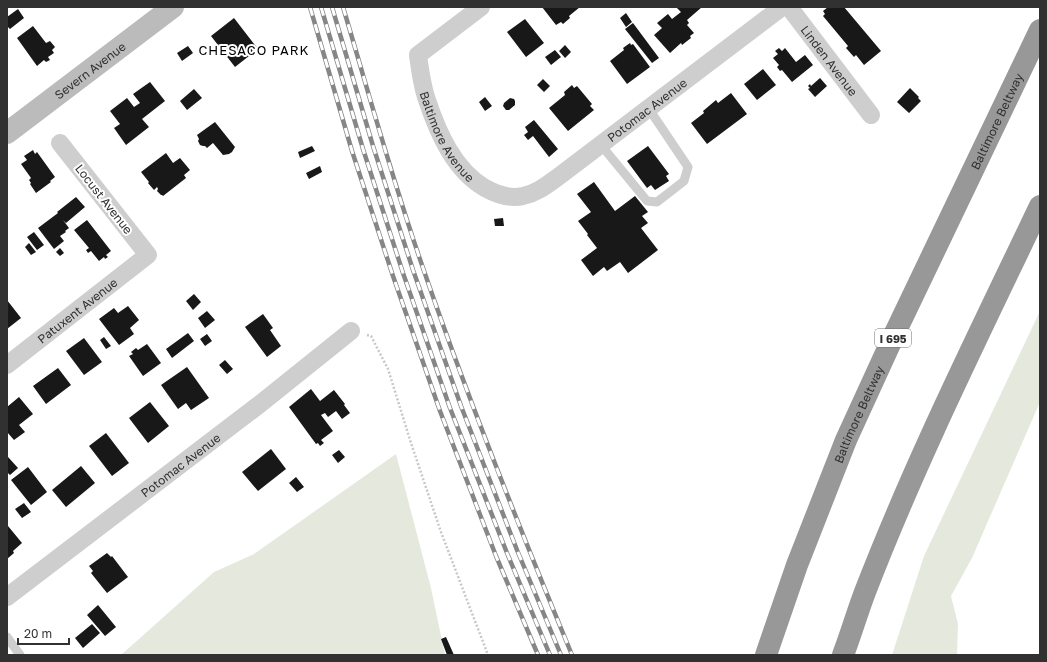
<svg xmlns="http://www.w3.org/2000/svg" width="1047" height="662" font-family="'Golos Text',sans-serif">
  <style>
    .green { fill: #e5e9dd }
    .building { fill: #181818 }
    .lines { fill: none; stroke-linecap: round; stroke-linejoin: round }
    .path { stroke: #c8c8c8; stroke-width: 2.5; stroke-dasharray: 2 2; stroke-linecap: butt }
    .lane { stroke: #cecece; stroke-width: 9 }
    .street { stroke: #cecece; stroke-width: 18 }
    .secondary { stroke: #bbb; stroke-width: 22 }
    .highway { stroke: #989898; stroke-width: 22 }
    .rail-casing { stroke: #868686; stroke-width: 4.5 }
    .rail { stroke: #fff; stroke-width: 3; stroke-dasharray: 9; stroke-linecap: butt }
    .labels { text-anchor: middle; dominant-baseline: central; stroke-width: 4; stroke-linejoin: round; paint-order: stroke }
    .shield { fill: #fff; stroke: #6f6f6f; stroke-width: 1 }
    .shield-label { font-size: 11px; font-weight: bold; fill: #313131 }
    .street-label { font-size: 12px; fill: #313131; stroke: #fff }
    .neighbourhood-label { font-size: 13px; letter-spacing: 1px; fill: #000; stroke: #fff }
  </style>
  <rect width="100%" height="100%" fill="#fff"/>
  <path class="green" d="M1040 311V402L972 558 951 596 958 624 957 655H892L924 556Z
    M396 454 431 588 445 655H121L214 572 254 554Z"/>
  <path class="building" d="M542 7H580L569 16 570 18 563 24 561 22 556 25Z
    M676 7H702L687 20 689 23 687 25 694 33 690 36 691 38 682 45 681 43 670 53 654 35 662 28 657 23 668 14 672 19 681 12Z
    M828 7H844L881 51 864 65 856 55 854 57 846 48 848 46 823 16 825 14 823 11Z
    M18 9 24 18 10 29 7 26V17Z
    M626 13 632 22 626 27 620 18Z
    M234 18 258 49 235 67 211 36Z
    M525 19 544 43 526 57 507 32Z
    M633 23 659 58 652 63 625 29Z
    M33 26 46 43 50 41 55 47 52 50 54 53 48 57 50 60 46 62 44 60 37 66 17 38Z
    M630 43 631 45 633 44 650 67 627 84 610 61 624 50 623 48Z
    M565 45 571 52 565 58 559 51Z
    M188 46 193 53 182 61 177 53Z
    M779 48 782 51 785 48 796 62 805 55 813 65 792 82 782 70 780 71 777 67 779 65 773 58 778 54 775 51Z
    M555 50 561 57 551 65 545 57Z
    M763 69 776 85 757 100 744 84Z
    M820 78 827 86 815 97 808 89 810 88 808 86 810 84 811 86Z
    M543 79 550 86 544 92 537 85Z
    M150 82 165 101 142 119 149 127 126 145 114 128 120 124 110 111 127 98 134 107 140 103 133 94Z
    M572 85 574 88 577 86 592 104 590 106 594 110 568 131 549 108 565 95 564 92Z
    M910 88 919 97 918 98 921 101 909 113 897 102Z
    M194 89 202 98 187 110 180 101Z
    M731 93 747 114 707 144 691 123 704 113 703 111 716 100 718 103Z
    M485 97 492 106 485 111 479 102Z
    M510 98 514 99 515 101V105L509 110H506L503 106 504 103Z
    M534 120 558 149 549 157 533 136 528 140 524 135 528 132 525 127Z
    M215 122 235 147 232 152 229 154 223 155 213 143 207 148 205 146H203L200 145 198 141 199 139 197 135Z
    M312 146 315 151 300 158 298 152Z
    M648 146 669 174 666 176 669 181 655 190 651 185 647 188 627 161Z
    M33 150 35 154 37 152 55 177 50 181 51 182 36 193 30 184 31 183 29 180 31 178 21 164 27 160 24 156Z
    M166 153 173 163 180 158 190 170 184 175 186 178 163 196 162 195H161L157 191 158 189 157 187 154 190 148 183 149 182 141 172Z
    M320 166 322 172 309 179 306 173Z
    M594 182 615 211 635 196 648 212 642 216 648 223 641 228 658 250 628 273 620 262 607 271 604 267 593 276 581 260 597 248 587 235 588 234 578 221 591 212 577 194Z
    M76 197 85 207 66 223 63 220 69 228 65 231 66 232 60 236 64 241 54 249 38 228 58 213 57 212Z
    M503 218 504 226H495L494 219Z
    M87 220 111 251 106 255 108 257 105 259 104 257 99 261 91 251 88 253 86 250 89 248 74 230Z
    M34 232 44 245 37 250 27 237Z
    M29 243 36 252 31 255 25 247Z
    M60 248 64 253 60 256 56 252Z
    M194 294 201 302 193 310 186 301Z
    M7 300 21 318 7 329Z
    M128 306 139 320 130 328 134 334 119 345 99 319 114 308 118 313Z
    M207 311 215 320 205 328 198 318Z
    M263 314 273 328 270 330 281 346 267 357 245 327Z
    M188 333 194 341 172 358 166 349Z
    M207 334 212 341 205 346 200 339Z
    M104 337 111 346 106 349 100 340Z
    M84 338 102 362 84 375 66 351Z
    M147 344 161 363 143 376 129 356 133 354 131 352 136 348 138 350Z
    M225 360 233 369 227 374 219 365Z
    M187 367 209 398 191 410 186 403 178 409 161 385Z
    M58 368 71 385 46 404 33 386Z
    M311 389 320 401 334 390 345 404 344 405 350 413 342 419 336 411 328 417 325 413 321 415 333 431 321 440 324 443 320 446 318 443 316 444 289 407Z
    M19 397 33 414 19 425 25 432 14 440 7 432V407Z
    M150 402 169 426 148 443 129 418Z
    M106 433 129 463 112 476 89 446Z
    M271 449 286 469 258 491 242 472Z
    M339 450 345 457 338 463 332 455Z
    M8 457 18 468 10 475 7 472V459Z
    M81 466 95 483 66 507 52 490Z
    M28 467 47 492 31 505 11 480Z
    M296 477 304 487 297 492 289 483Z
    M24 503 31 512 22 518 15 509Z
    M8 526 22 543 13 551 14 553 7 559V527Z
    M107 553 111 557 112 556 128 577 107 593 91 573 93 571 89 566Z
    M98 605 116 627 105 636 87 615Z
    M92 624 100 633 83 648 75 638Z
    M446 637 454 655H447L441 639Z"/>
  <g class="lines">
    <path class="path" d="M367 335 371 336 388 369 411 443 441 532 488 655"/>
    <path class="lane" d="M601 145 647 201 657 202 684 181 688 167 649 109
      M7 637 20 655"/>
    <g class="street">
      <path id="s1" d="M481 7 418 55C420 70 422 86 427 100 438 133 454 170 485 188 496 194 511 199 523 196 537 193 547 185 558 177L782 7"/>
      <path id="s2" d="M789 7 871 115"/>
      <path id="s3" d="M7 365 148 255 60 143"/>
      <path id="s4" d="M7 597 260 404 351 331"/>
    </g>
    <path class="secondary" id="s5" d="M7 133 173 7"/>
    <g class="highway">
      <path id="s6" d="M766 655 797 565 846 440 895 333 1040 30"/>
      <path d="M843 655C851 634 857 613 865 592 916 460 979 334 1040 206"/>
    </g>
    <g class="rail-casing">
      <path id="rail" d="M310 7 352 151 393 276 440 411 496 556 538 655
        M321 7 363 149 403 273 450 408 507 553 550 655
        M332 7 373 146 413 270 461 406 517 550 561 655
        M343 7C369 94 393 182 423 268 468 399 519 527 572 655"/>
    </g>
    <use href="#rail" class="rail"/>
  </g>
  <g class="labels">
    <rect class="shield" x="875" y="329" width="36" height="18" rx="3"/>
    <g class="shield-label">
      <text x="893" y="338">I 695</text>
    </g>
    <g class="street-label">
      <text stroke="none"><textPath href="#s2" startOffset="67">Linden Avenue</textPath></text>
      <text stroke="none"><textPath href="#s5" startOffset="104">Severn Avenue</textPath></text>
      <text stroke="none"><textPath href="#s1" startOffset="424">Potomac Avenue</textPath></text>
      <text stroke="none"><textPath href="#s6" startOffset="582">Baltimore Beltway</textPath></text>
      <text stroke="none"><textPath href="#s1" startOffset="167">Baltimore Avenue</textPath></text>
      <text transform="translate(104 199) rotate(52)">Locust Avenue</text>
      <text stroke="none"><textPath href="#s3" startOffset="89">Patuxent Avenue</textPath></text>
      <text stroke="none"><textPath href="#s6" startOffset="258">Baltimore Beltway</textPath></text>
      <text stroke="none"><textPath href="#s4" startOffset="218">Potomac Avenue</textPath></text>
    </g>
    <g class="neighbourhood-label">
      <text x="254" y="50">CHESACO PARK</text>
    </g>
  </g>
  <rect width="1047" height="662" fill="none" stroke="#313131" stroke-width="16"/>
  <path d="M18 638v6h51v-6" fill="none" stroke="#313131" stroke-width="2"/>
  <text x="24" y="638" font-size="12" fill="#313131" stroke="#ffffff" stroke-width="3" paint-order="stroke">20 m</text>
</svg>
